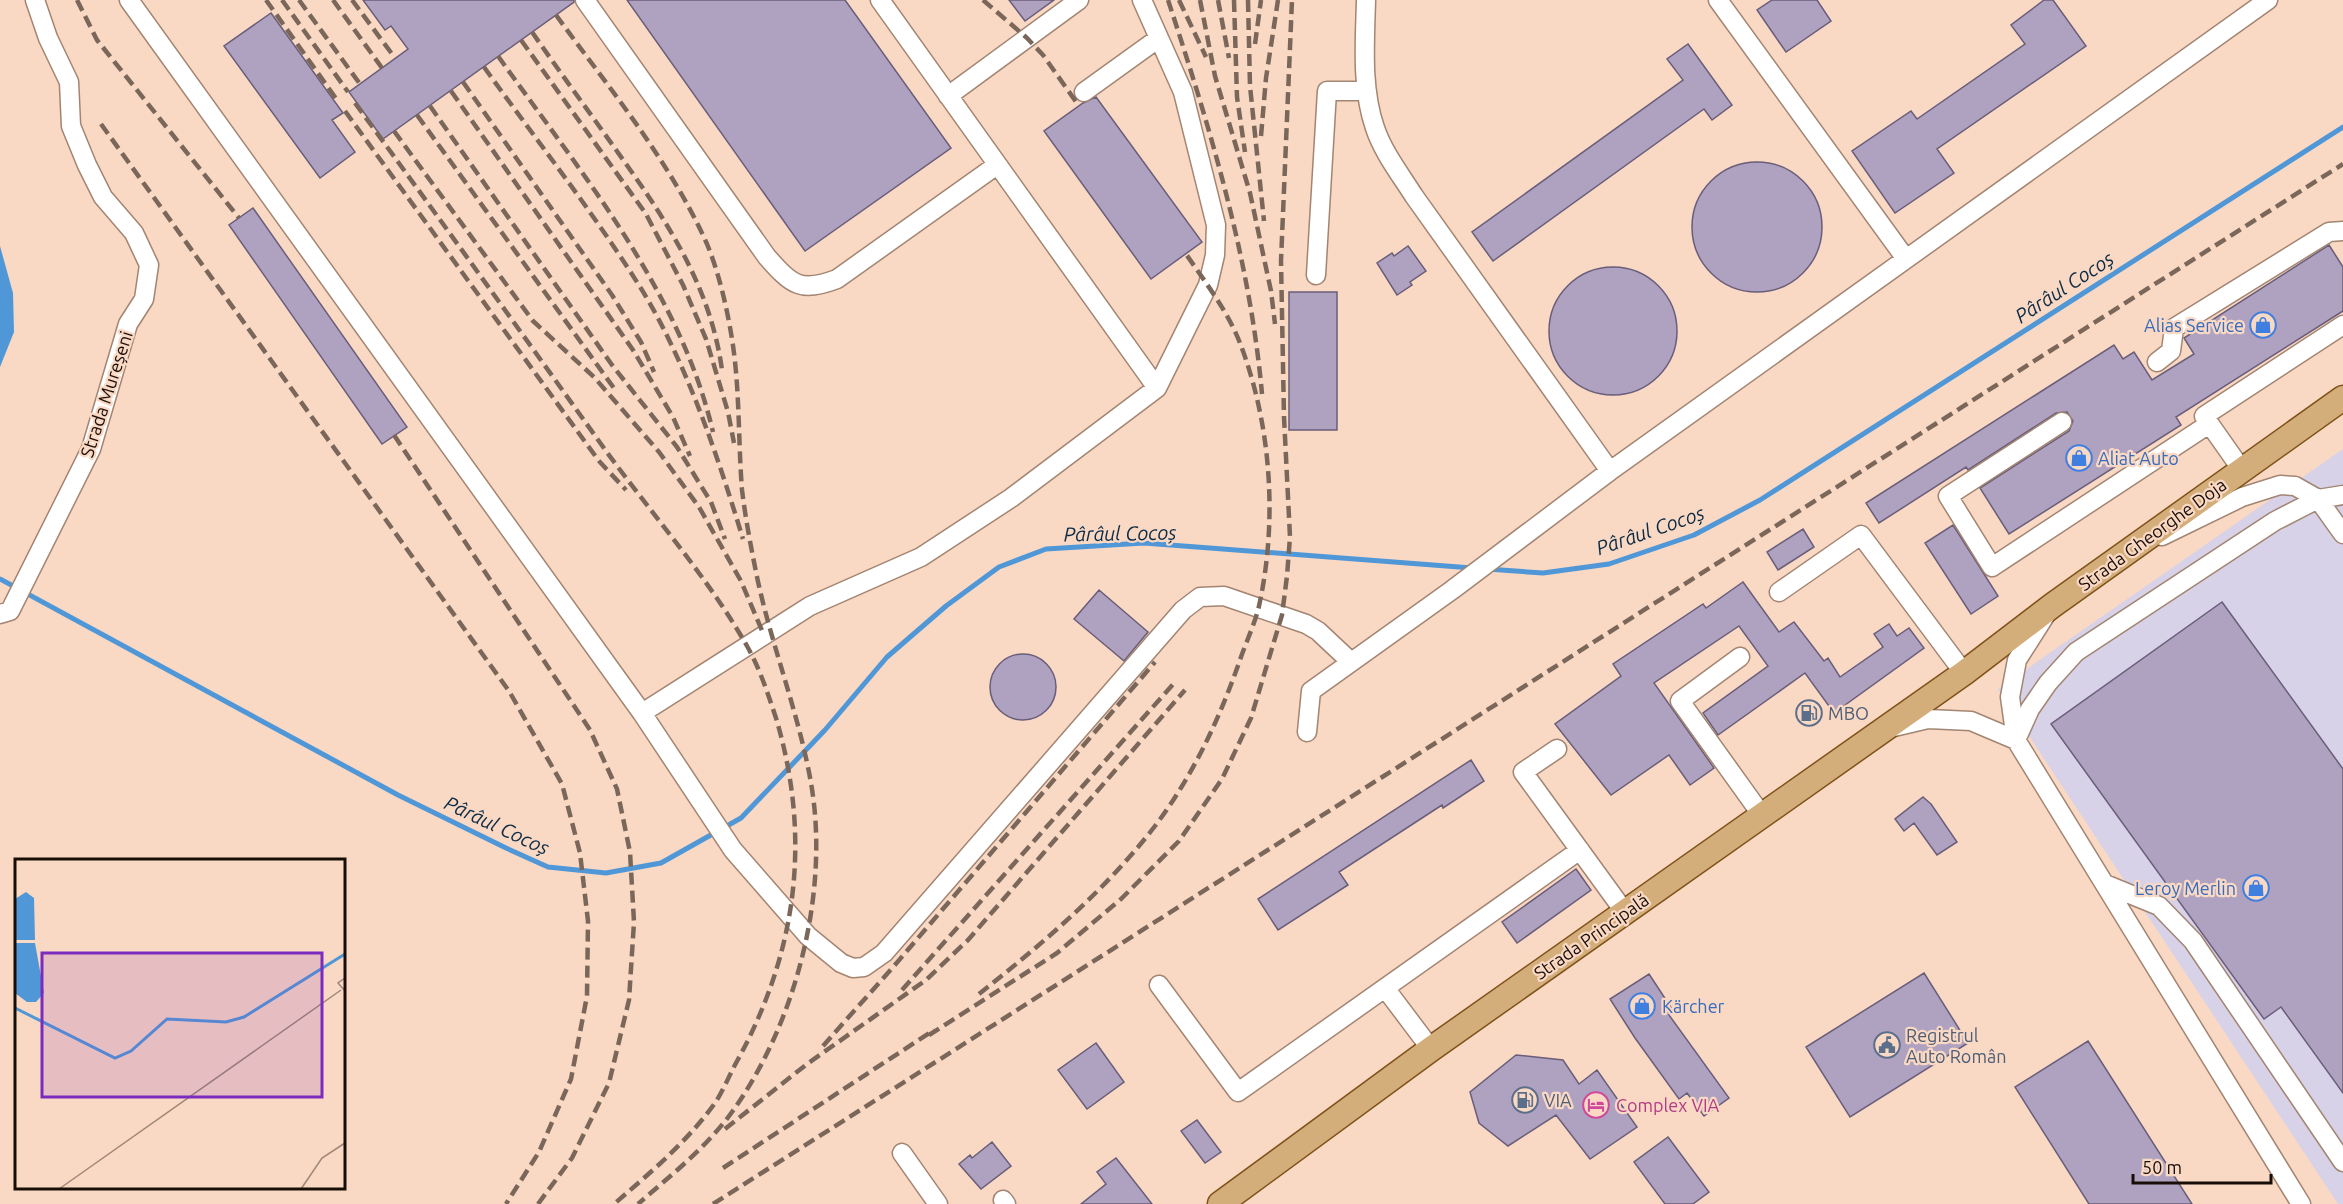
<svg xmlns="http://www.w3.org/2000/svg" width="2343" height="1204" font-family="Ubuntu,sans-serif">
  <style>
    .commercial { fill: #d7d2e8 }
    .water { fill: #5097d7 }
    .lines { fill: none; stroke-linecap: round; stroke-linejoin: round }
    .stream { stroke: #5097d7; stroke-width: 5 }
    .building { fill: #afa2c1; stroke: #695d79; stroke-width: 1.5 }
    .minor-casing { stroke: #a28572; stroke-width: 21 }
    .major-casing { stroke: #7e5219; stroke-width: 27 }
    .minor { stroke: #fff; stroke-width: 18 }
    .major { stroke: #d3ad7a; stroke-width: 24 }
    .rail { stroke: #7b675a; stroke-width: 4.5; stroke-dasharray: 12 6; stroke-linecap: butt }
    .labels { text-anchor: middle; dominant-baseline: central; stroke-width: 4.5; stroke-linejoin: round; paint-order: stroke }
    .shop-label { font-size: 18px; fill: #366cbe; stroke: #f9d8c4; text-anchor: end }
    .street-label { font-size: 18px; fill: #190e07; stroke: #f9d8c4 }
    .service-label { font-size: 18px; fill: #4e5e75; stroke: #f9d8c4; text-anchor: start }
    .hotel-label { font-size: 18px; fill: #b23c85; stroke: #f9d8c4; text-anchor: start }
    .water-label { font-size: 20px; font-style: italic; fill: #0c2b45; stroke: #f9d8c4 }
    .inset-river { fill: none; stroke: #5097d7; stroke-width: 3 }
    .inset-road { fill: none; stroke: #9f8778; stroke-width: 1.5 }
    .view { fill: #7b2cbf; fill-opacity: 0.15; stroke: #7b2cbf; stroke-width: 3 }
    .inset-edge { fill: none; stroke: #190e07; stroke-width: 3 }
  </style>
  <rect width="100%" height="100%" fill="#f9d8c4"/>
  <path class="commercial" d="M2343 449V1204H2338L1998 689Z"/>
  <path class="water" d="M0 246 13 293 14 332 0 367Z"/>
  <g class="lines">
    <path class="stream" d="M1487 569 1543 573 1609 564 1694 535 1760 500 2343 127
      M0 579 398 795 506 848 548 867 606 873 661 863 741 818 825 730 887 657 946 606 999 567 1046 549 1144 543 1472 568"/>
  </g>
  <path class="building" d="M363 0H574V2L383 139 349 92 408 49 391 26 385 30Z
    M627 0H845L951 148 805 251Z
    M1009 0H1054L1025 21Z
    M1772 0H1817L1831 21 1786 52 1757 10Z
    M2044 0H2053L2086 46 1937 149 1954 173 1895 213 1852 151 1911 111 1917 119 2025 44 2011 25Z
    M271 13 343 113 332 120 355 152 320 178 224 46Z
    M1688 44 1732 105 1712 120 1704 109 1493 261 1472 232 1683 80 1667 59Z
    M1096 97 1202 242 1151 279 1044 131 1083 103Z
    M1692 227a65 65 0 1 1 130 0a65 65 0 1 1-130 0Z
    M253 208 407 427 382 444 229 225Z
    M2329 245 2343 267V311L2176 417 2181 425 2009 534 1980 488 2069 431 2073 421 2067 412 2056 413 1968 470 1966 467 1879 523 1866 503 2114 345 2123 359 2134 352 2152 380 2194 354 2184 338Z
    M1408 246 1426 271 1410 282 1412 285 1397 295 1377 263 1392 253 1394 256Z
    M1549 331a64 64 0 1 1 128 0a64 64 0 1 1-128 0Z
    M1289 292H1337V430H1289Z
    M1953 525 1998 596 1971 614 1925 543Z
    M1803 529 1814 547 1778 570 1767 552Z
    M1743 582 1779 632 1794 622 1824 661 1828 658 1840 677 1883 647 1874 634 1889 624 1897 636 1909 628 1924 648 1834 713 1805 673 1718 735 1703 713 1768 666 1739 626 1654 683 1714 768 1690 785 1669 755 1611 795 1555 724 1621 676 1613 664 1703 604 1706 608Z
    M1099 590 1148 632 1124 661 1074 619Z
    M2222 602 2343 769V1093L2281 1007 2264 1019 2051 724Z
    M990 687a33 33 0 1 1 66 0a33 33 0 1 1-66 0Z
    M1471 760 1484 781 1443 808 1442 805 1339 872 1348 885 1278 930 1258 899Z
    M1923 797 1931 804 1957 842 1937 855 1914 823 1904 831 1895 819Z
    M1576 869 1591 890 1517 943 1502 922Z
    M1924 973 1968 1043 1850 1117 1806 1047Z
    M1649 974 1674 1012 1669 1015 1729 1098 1704 1116 1687 1093 1679 1099 1635 1038 1610 999Z
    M2088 1041 2192 1204H2089L2015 1087Z
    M1096 1043 1124 1082 1087 1109 1058 1070Z
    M1516 1055 1563 1060 1579 1084 1597 1070 1637 1127 1590 1159 1556 1115 1508 1146 1479 1123 1470 1092Z
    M1197 1120 1221 1152 1205 1163 1181 1131Z
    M1668 1137 1709 1192 1693 1204H1665L1634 1162Z
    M992 1142 1011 1166 981 1189 959 1164 970 1155 972 1158Z
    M1116 1158 1152 1204H1081L1106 1184 1097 1172Z"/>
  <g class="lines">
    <g class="minor-casing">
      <path id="minor" d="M129 0 642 713 733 850 808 936 841 963 853 968 864 967 884 953 1183 610 1200 597 1224 596 1306 624 1318 631 1351 662
        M585 0 767 257C792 285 800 293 837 279L997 165
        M880 0 1157 388
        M1366 0C1365 41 1361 88 1375 128 1383 152 1400 174 1414 196L1610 471
        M1718 0 1906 259
        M1084 92 1159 38
        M948 96 1079 0
        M1316 275 1327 91H1366
        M2157 362 2171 351 2174 328 2329 232 2343 231
        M2062 422 1948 496 1992 567 2209 424
        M2242 470 2204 416 2343 325
        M2162 536 2242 497 2280 485 2295 486 2318 499 2343 534
        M1779 592 1861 535 1964 673
        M0 614 10 611 91 449 128 324 144 299 149 265 134 233 103 197 87 165 71 126 69 82 48 38 35 0
        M2045 616 2017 660 2010 697 2016 740 2301 1204
        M1740 657 1680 701 1761 814
        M642 713 810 606 921 557 1011 498 1157 388 1208 285 1215 255 1216 225 1183 92 1142 0
        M1894 727 1928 719 1971 721 2016 740
        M1307 732 1311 691 1452 590 1610 471 2268 0
        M2016 740 2030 709 2048 683 2076 652 2275 521 2318 499 2343 495
        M1557 749 1523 772 1624 911
        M2105 884 2159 906 2193 941 2343 1162
        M1159 985 1238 1092 1580 850
        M1385 988 1431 1049
        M902 1153 938 1204
        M1003 1200 1006 1204"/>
    </g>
    <g class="major-casing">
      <path id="major" d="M1220 1204 1431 1049 1964 673 2053 605 2343 398"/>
    </g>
    <use href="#minor" class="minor"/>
    <use href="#major" class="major"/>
    <path class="rail" d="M77 0 97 40 239 218
      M266 0 337 100
      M282 0 348 92
      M299 0 360 84
      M333 0 382 68
      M352 0 395 58
      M983 0 1027 38 1043 55 1079 106
      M1168 0C1210 128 1250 259 1262 394
      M1179 0 1206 57
      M1200 0 1215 76 1250 193 1271 291 1275 324
      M1218 0 1229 58
      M1234 0 1237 97 1245 152
      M1248 0 1250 86 1264 221
      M556 15C609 88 670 161 707 244 719 273 727 308 732 339 740 389 738 439 742 490 745 515 750 542 755 567 769 640 798 709 811 783 830 892 796 1023 732 1112 706 1148 671 1175 638 1204
      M532 32C559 71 587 109 614 147 664 217 710 283 722 370
      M521 40 646 214 683 285 706 339 728 412 734 443
      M1255 44 1261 0
      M498 56C581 173 680 291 713 432
      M484 67C537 141 594 213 642 290 687 364 718 457 743 539
      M463 82 612 295 641 342 654 372
      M451 91 633 350 673 417 690 456
      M355 103C440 219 523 335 606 451 652 514 709 579 747 646 760 669 768 694 776 718 812 839 797 953 736 1063 729 1076 723 1091 715 1103 687 1142 650 1173 614 1204
      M430 106 612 365 677 447 711 502 725 539
      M345 111 599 461 626 490
      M417 115 616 391
      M101 124 509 691 562 784 580 853 588 921 587 996 571 1079 539 1152 506 1204
      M394 131 533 321 594 377 659 452 699 507 741 581 763 633
      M1261 136 1266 78 1278 0
      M394 435 590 730 617 789 630 852 634 922 629 1000 609 1083 572 1158 538 1204
      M902 990 1175 682
      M979 994C1042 944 1105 891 1155 826 1194 774 1220 718 1241 657 1247 640 1255 623 1259 606 1278 520 1271 424 1240 343 1227 310 1205 282 1186 254
      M929 1035 1057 953 1121 899 1179 841 1222 779 1251 718 1282 615 1287 576 1290 537 1284 417 1281 261 1292 0
      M823 1046 894 966 1155 662
      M725 1129 807 1064 926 980 968 940 1185 690
      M723 1168 934 1030
      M713 1204 2343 164"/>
  </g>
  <defs>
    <g id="shop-ring" transform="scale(1.35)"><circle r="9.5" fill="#f9d8c4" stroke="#3f7fe0" stroke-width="1.5"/><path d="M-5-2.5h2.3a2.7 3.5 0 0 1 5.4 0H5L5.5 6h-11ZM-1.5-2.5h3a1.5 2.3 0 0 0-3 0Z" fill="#3f7fe0"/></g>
    <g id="fuel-ring" transform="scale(1.35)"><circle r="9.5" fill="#f9d8c4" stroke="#5c6f8a" stroke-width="1.5"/><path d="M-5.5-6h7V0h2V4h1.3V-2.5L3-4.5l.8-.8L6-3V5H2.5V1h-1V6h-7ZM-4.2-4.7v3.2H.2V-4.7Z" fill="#5c6f8a"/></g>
    <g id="civic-ring" transform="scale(1.35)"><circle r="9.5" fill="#f9d8c4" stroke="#5c6f8a" stroke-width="1.5"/><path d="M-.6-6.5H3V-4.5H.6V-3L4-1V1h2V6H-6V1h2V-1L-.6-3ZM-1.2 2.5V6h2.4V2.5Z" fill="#5c6f8a"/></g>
    <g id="hotel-ring" transform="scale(1.35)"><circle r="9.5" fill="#f9d8c4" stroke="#d1479c" stroke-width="1.5"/><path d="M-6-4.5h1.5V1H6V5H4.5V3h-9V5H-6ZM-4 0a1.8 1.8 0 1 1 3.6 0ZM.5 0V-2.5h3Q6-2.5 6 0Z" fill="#d1479c"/></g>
  </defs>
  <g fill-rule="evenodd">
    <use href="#shop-ring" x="2263" y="325"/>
    <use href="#shop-ring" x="2079" y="458"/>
    <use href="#fuel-ring" x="1809" y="713"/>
    <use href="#shop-ring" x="2256" y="888"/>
    <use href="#shop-ring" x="1642" y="1006"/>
    <use href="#civic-ring" x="1887" y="1045"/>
    <use href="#fuel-ring" x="1525" y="1100"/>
    <use href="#hotel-ring" x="1596" y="1105"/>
  </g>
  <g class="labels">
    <g class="shop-label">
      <text x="2244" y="325">Alias Service</text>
      <text x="2098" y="458" text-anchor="start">Aliat Auto</text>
      <text x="2236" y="888">Leroy Merlin</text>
      <text x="1662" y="1006" text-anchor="start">Kärcher</text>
    </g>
    <g class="street-label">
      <text transform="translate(106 394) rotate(-72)">Strada Mureșeni</text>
      <text transform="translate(2152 534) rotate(-36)">Strada Gheorghe Doja</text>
      <text transform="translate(1591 936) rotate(-35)">Strada Principală</text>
    </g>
    <g class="service-label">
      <text x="1828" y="713">MBO</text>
      <text x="1906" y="1035">Registrul<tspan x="1906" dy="21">Auto Român</tspan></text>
      <text x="1544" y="1100">VIA</text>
    </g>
    <g class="hotel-label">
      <text x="1616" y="1105">Complex VIA</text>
    </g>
    <g class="water-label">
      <text transform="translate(2064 287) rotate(-33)">Pârâul Cocoș</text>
      <text transform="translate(1650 530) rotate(-19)">Pârâul Cocoș</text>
      <text transform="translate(1120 533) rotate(-1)">Pârâul Cocoș</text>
      <text transform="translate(497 825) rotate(25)">Pârâul Cocoș</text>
    </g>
  </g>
  <g transform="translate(15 859)">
    <rect width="330" height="330" fill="#f9d8c4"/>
    <path d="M11 33 19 39 20 81H0V40ZM0 84H20L29 134 21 143H12L0 134Z" fill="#5097d7"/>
    <path class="inset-river" d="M0 149 100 199 116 192 152 160 211 163 229 158 330 95"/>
    <path class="inset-road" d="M330 119 323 124 330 132M44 330 326 131M286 330 307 299 330 284"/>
    <path class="view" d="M27 94H307V238H27Z"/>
    <rect width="330" height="330" class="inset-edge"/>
  </g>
  <path d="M2133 1174v9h138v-9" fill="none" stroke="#190e07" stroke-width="3"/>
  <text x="2142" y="1174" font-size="18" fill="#190e07" stroke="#f9d8c4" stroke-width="4.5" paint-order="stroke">50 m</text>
</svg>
